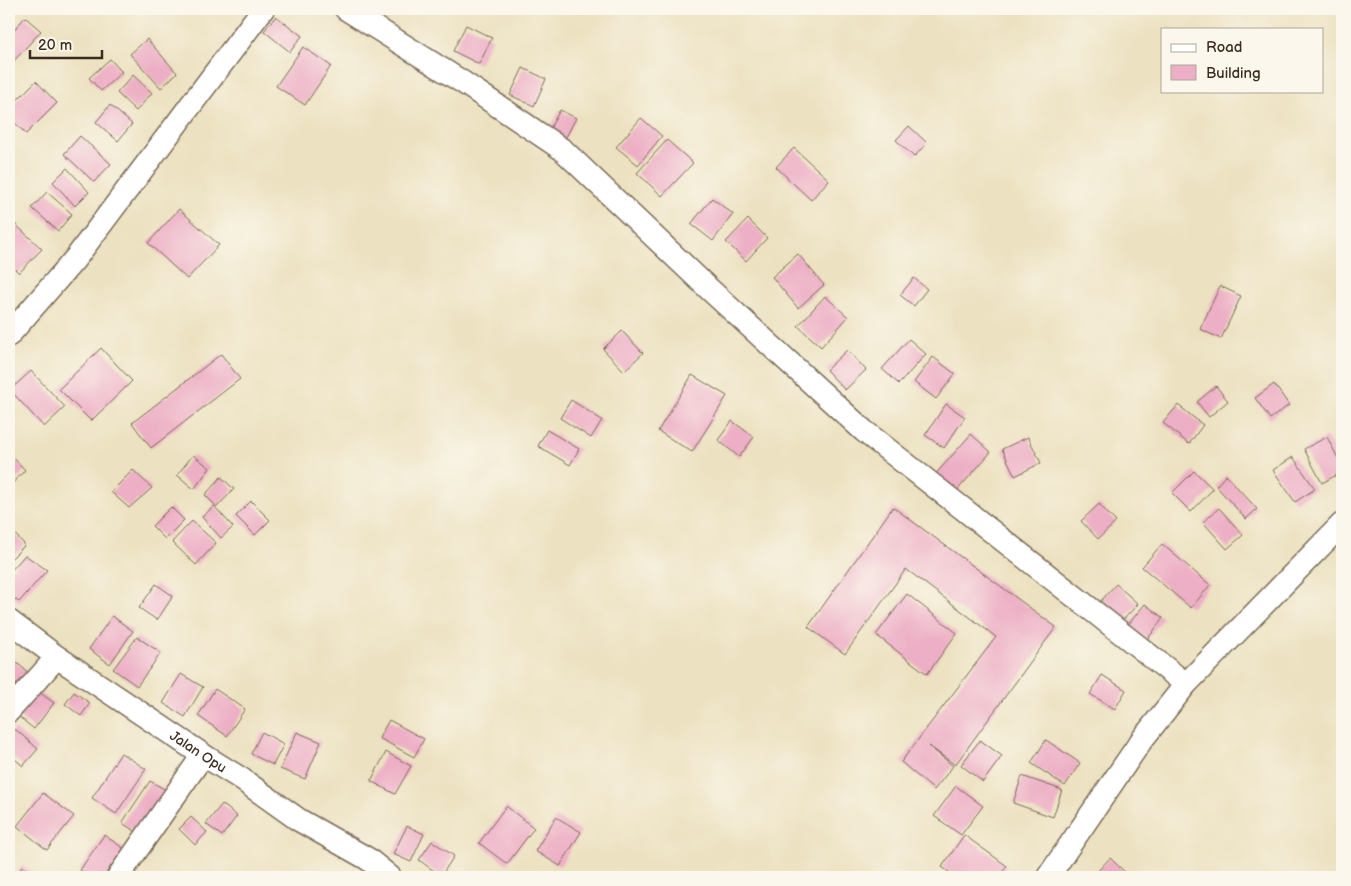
<svg xmlns="http://www.w3.org/2000/svg" width="1351" height="886" font-family="'Balsamiq Sans',sans-serif">
  <style>
    .building { fill: #edafc5 }
    .lines { fill: none; stroke-linecap: round; stroke-linejoin: round }
    .street-casing { stroke: #796a57; stroke-width: 25 }
    .street { stroke: #fff; stroke-width: 22 }
    .labels { text-anchor: middle; dominant-baseline: central; stroke-width: 4; stroke-linejoin: round; paint-order: stroke }
    .street-label { font-size: 14px; fill: #3b2a1e; stroke: #fbf7ec }
  </style>
  <rect width="100%" height="100%" fill="#fbf7ec"/>
  <filter id="ink" filterUnits="userSpaceOnUse"><feTurbulence type="fractalNoise" baseFrequency=".02" numOctaves="2"/><feDisplacementMap in="SourceGraphic" scale="10" xChannelSelector="R" yChannelSelector="G"/><feConvolveMatrix kernelMatrix="1 2 1 2 8 2 1 2 1" color-interpolation-filters="sRGB"/></filter>
  <filter id="wash" filterUnits="userSpaceOnUse"><feTurbulence type="fractalNoise" baseFrequency=".0096" numOctaves="4" result="noise"/><feDisplacementMap in="SourceGraphic" scale="20" xChannelSelector="R" yChannelSelector="G"/><feGaussianBlur stdDeviation="1.12" result="paint"/><feColorMatrix in="noise" values="0 0 0 0 0 0 0 0 0 0 0 0 0 0 0 0 0 1.4 0 .05"/><feComposite in="paint" operator="in"/></filter>
  <g filter="url(#wash)">
    <rect width="100%" height="100%" fill="#ece1c0"/>
    <g id="blocks">
      <path class="building" d="M276 16 302 36 290 52 264 31Z
        M25 17 41 31 12 63 9 60V36Z
        M466 25 492 38 479 64 453 51Z
        M147 39 177 73 161 88 130 54Z
        M303 47 331 66 305 105 276 86Z
        M110 59 122 72 101 91 89 78Z
        M523 68 546 79 534 106 510 95Z
        M133 75 152 93 136 111 117 93Z
        M36 81 57 103 26 134 9 117V108Z
        M110 105 132 124 118 141 96 122Z
        M560 110 576 118 564 141 548 132Z
        M641 118 662 136 638 165 616 147Z
        M909 126 927 143 914 157 896 140Z
        M80 136 111 164 94 182 64 154Z
        M667 140 693 163 662 196 637 173Z
        M794 148 829 180 811 200 776 167Z
        M67 168 89 192 75 206 53 182Z
        M47 192 72 214 58 231 32 208Z
        M712 198 733 214 713 241 691 224Z
        M179 209 219 245 187 279 148 243Z
        M748 219 767 238 746 261 726 242Z
        M14 223 42 249 19 273 9 263V228Z
        M798 254 824 285 798 308 772 277Z
        M914 278 927 289 914 306 900 295Z
        M1220 286 1241 296 1221 339 1200 329Z
        M825 296 848 317 821 347 798 326Z
        M622 331 643 353 624 371 603 349Z
        M909 339 926 354 899 384 882 369Z
        M101 348 132 381 91 421 59 389Z
        M847 350 866 370 845 390 826 370Z
        M221 354 240 379 151 448 132 423Z
        M933 357 955 374 936 399 914 382Z
        M31 371 65 407 44 427 10 390Z
        M692 375 727 396 692 452 658 431Z
        M1274 384 1289 405 1270 419 1255 398Z
        M1216 386 1228 401 1209 417 1197 402Z
        M571 400 602 420 591 438 560 418Z
        M946 404 965 417 944 448 925 435Z
        M1178 405 1203 425 1189 444 1163 423Z
        M732 421 754 437 739 457 718 440Z
        M547 430 579 449 570 465 538 446Z
        M971 434 991 452 954 494 934 476Z
        M1028 437 1041 463 1015 476 1002 449Z
        M1327 437 1342 466V472L1322 483 1304 449Z
        M9 453 25 470 9 487Z
        M193 455 210 468 194 489 177 475Z
        M1293 457 1315 489 1295 502 1273 470Z
        M133 470 152 488 129 508 111 492Z
        M1194 471 1213 489 1191 512 1172 493Z
        M1226 475 1257 509 1246 519 1216 486Z
        M221 477 234 489 217 507 205 495Z
        M251 501 270 520 255 535 236 516Z
        M1099 504 1116 522 1098 539 1081 521Z
        M214 506 233 527 221 538 202 517Z
        M171 507 184 520 165 539 152 526Z
        M893 507 1056 627 955 765 929 746 953 766 934 790 901 762 996 637 906 569 845 654 808 627Z
        M1219 508 1243 535 1227 549 1203 522Z
        M192 521 216 543 196 565 172 542Z
        M10 529 25 545 9 561V530Z
        M1162 544 1210 585 1191 608 1142 567Z
        M25 555 47 570 19 602 9 595V573Z
        M156 584 173 596 157 620 139 608Z
        M1116 584 1138 604 1121 622 1099 603Z
        M907 594 957 633 927 674 876 635Z
        M1145 604 1163 618 1147 640 1128 625Z
        M112 616 133 631 110 664 89 649Z
        M137 637 161 653 137 686 113 669Z
        M11 658 30 674 9 700V661Z
        M181 674 203 687 185 717 163 703Z
        M1102 675 1126 690 1115 709 1090 694Z
        M215 689 245 709 227 736 198 716Z
        M39 692 54 703 34 729 18 716Z
        M74 692 90 703 81 716 65 704Z
        M389 720 424 739 414 757 379 738Z
        M15 729 38 749 23 766 9 754V737Z
        M262 732 284 744 273 765 251 754Z
        M297 732 321 742 305 779 280 769Z
        M980 740 1002 756 983 782 961 765Z
        M1046 740 1080 763 1065 786 1031 763Z
        M386 752 411 766 395 794 371 781Z
        M121 753 146 769 116 814 92 798Z
        M1022 776 1062 790 1053 817 1013 803Z
        M150 781 171 793 143 836 122 823Z
        M956 786 983 806 961 835 934 816Z
        M43 793 74 816 47 850 17 826Z
        M222 804 237 816 222 836 206 824Z
        M506 806 534 828 507 864 479 843Z
        M191 817 207 832 195 845 179 829Z
        M556 817 581 832 560 866 535 851Z
        M407 826 424 834 411 862 393 854Z
        M104 835 126 850 106 877H92L80 870Z
        M964 835 1007 866 999 877H956L942 867Z
        M432 841 454 856 441 876 419 860Z
        M1110 858 1130 877H1092Z
        M22 866 40 877H15Z"/>
    </g>
  </g>
  <g filter="url(#ink)">
    <use href="#blocks" fill-opacity="0" stroke="#796a57" stroke-width="1"/>
    <g class="lines">
      <g class="street-casing">
        <g id="street">
          <path d="M346 9 464 83 563 150 708 288 864 431 1186 684"/>
          <path d="M9 335 75 259 263 9"/>
          <path id="s1" d="M9 621 57 657 203 755 240 778 299 820 368 859 390 877"/>
          <path d="M9 711 57 657"/>
          <path d="M118 877 203 755"/>
          <path d="M1048 877 1141 741 1186 684 1342 524"/>
        </g>
      </g>
      <use href="#street" class="street"/>
    </g>
  </g>
  <g class="labels">
    <g class="street-label">
      <text stroke="none"><textPath href="#s1" startOffset="230">Jalan Opu</textPath></text>
    </g>
  </g>
  <rect width="1351" height="886" fill="none" stroke="#fbf7ec" stroke-width="30"/>
  <rect x="1161" y="28" width="162" height="65" fill="#fbf7ec" stroke="#aea59a"/>
  <rect x="1171" y="44" width="25" height="8" fill="#ffffff" stroke="#aea59a"/>
  <text x="1206" y="52" font-size="15" fill="#3b2a1e">Road</text>
  <rect x="1171" y="65" width="25" height="15" fill="#edafc5" stroke="#aea59a"/>
  <text x="1206" y="78" font-size="15" fill="#3b2a1e">Building</text>
  <path d="M30 50v8h72v-8" fill="none" stroke="#3b2a1e" stroke-width="2.5"/>
  <text x="38" y="50" font-size="15" fill="#3b2a1e" stroke="#fbf7ec" stroke-width="4" paint-order="stroke">20 m</text>
</svg>
